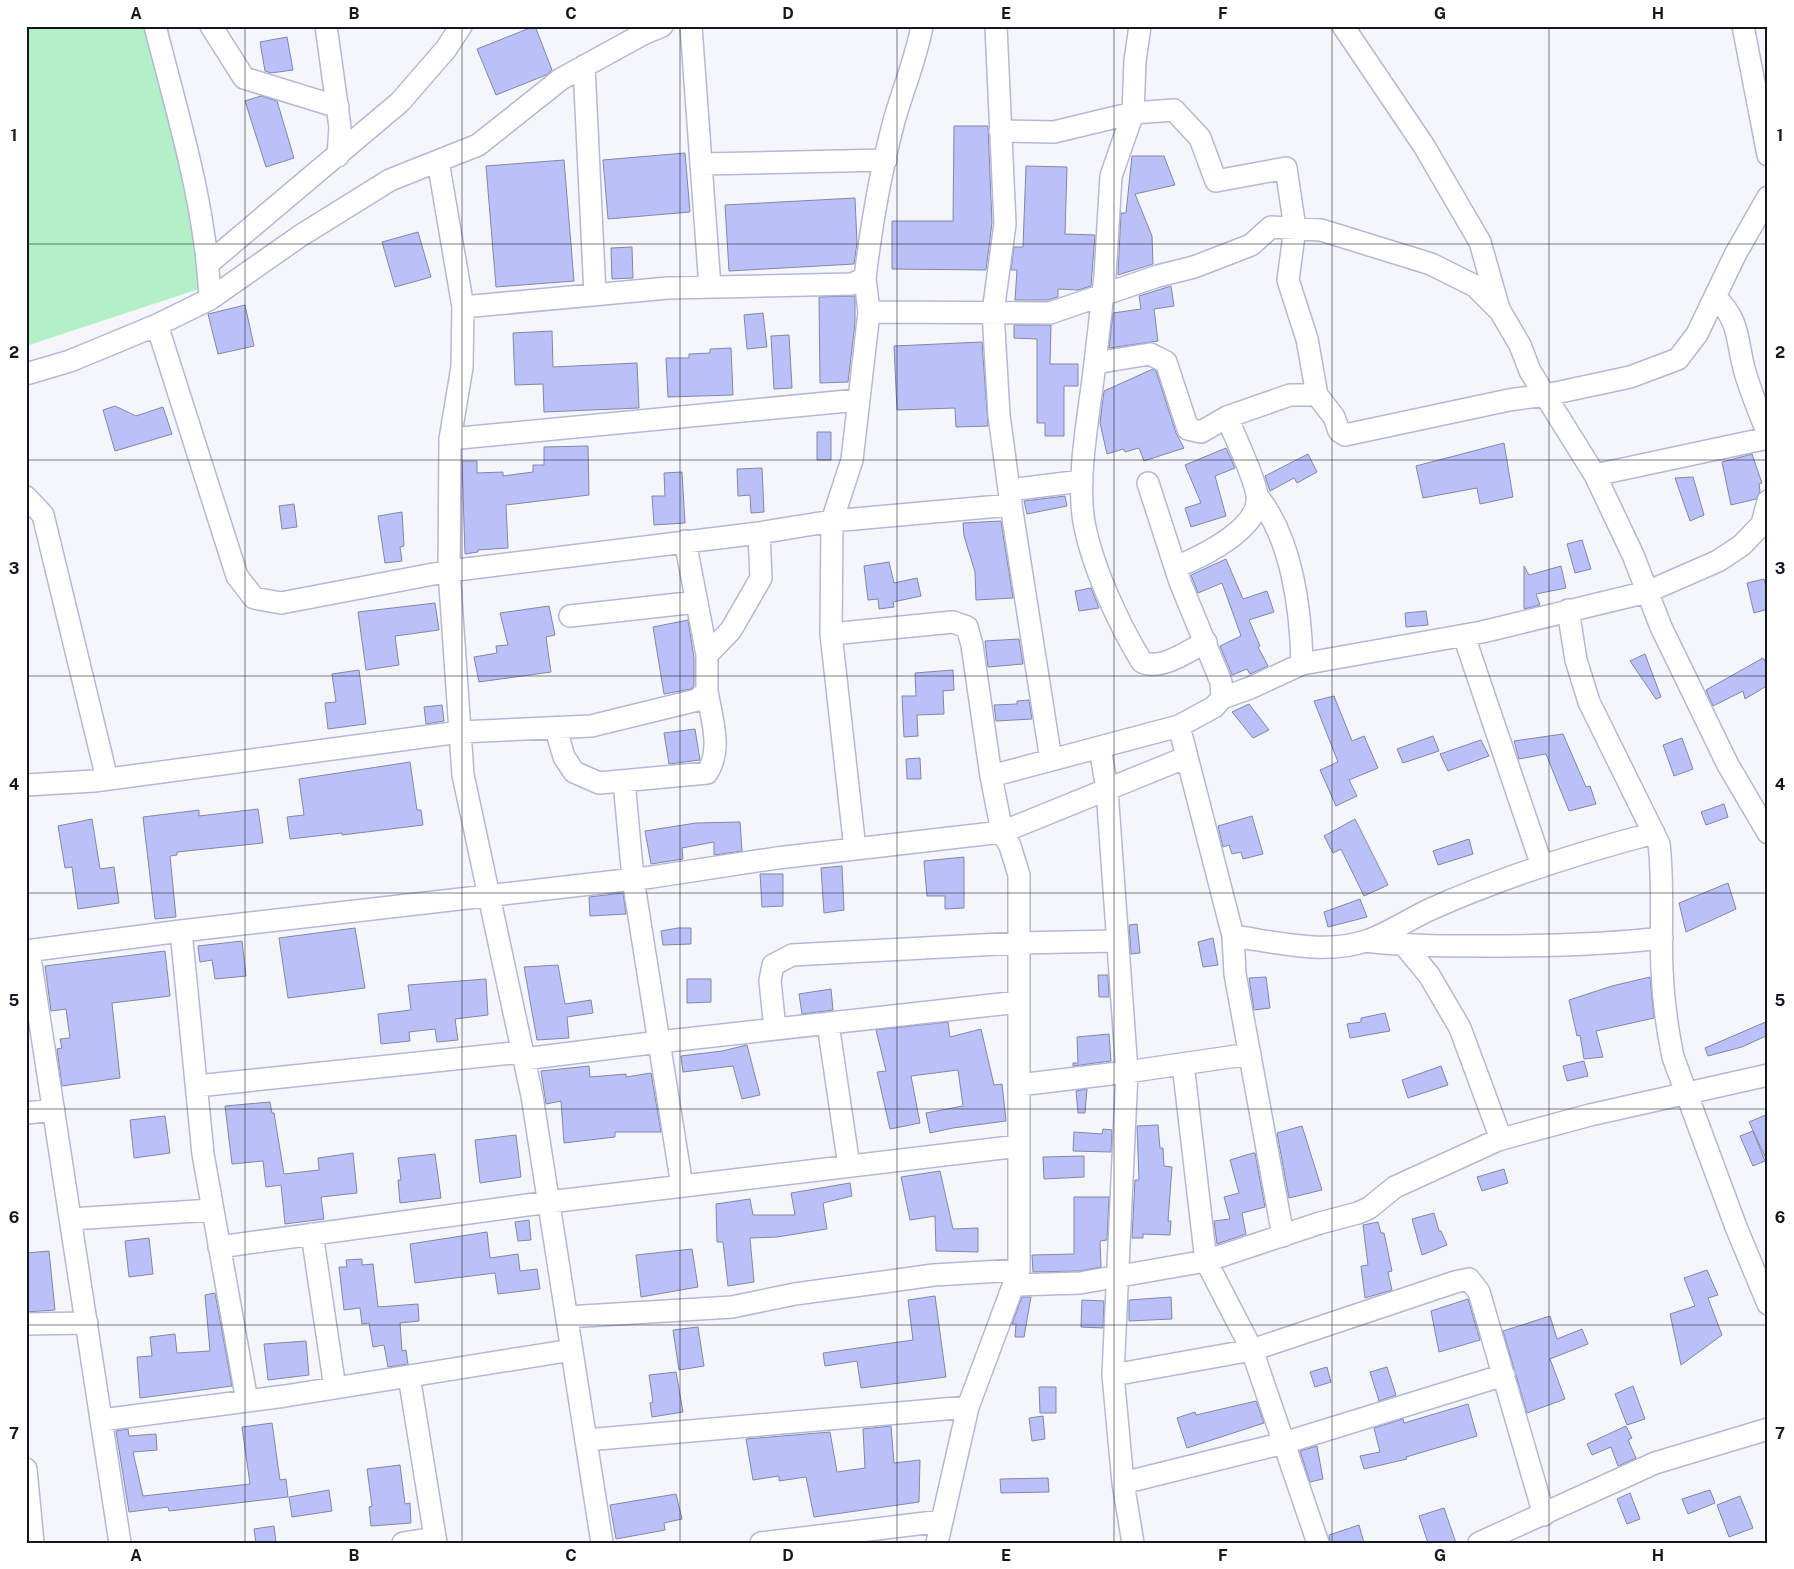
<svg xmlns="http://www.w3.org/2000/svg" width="1794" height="1569" font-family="'Public Sans',sans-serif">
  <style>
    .green { fill: #b3f0c7 }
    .building { fill: #bac1f8; stroke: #8387a4 }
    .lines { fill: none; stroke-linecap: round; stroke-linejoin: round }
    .minor-casing { stroke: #b4b8d6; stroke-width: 24 }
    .minor { stroke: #fff; stroke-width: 21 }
    .grid { fill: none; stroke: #151621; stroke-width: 1; stroke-opacity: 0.55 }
    .neatline { fill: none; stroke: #151621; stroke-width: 2 }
    .grid-label { font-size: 16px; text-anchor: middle; font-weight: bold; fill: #151621 }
  </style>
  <rect width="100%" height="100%" fill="#f5f6fc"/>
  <path class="green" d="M26 26H168L220 282 26 346Z"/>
  <path class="building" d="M535 26 552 70 546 75 496 95 477 49Z
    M287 37 293 70 271 73 265 71 260 42Z
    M261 96 277 101 294 158 266 167 245 101Z
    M954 126H988L992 223 986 270 892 269V221H953Z
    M685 153 690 212 608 219 603 160Z
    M1132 156H1164L1175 185 1135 194 1152 236 1153 264 1118 275 1121 213H1126Z
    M564 160 574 281 496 287 486 166Z
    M1026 166 1067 167 1065 234 1095 235 1091 286 1078 290 1058 289V297L1048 300H1015L1017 270H1011L1014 247H1023Z
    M855 198 857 243 854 264 729 271 725 205Z
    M418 232 431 277 395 287 382 242Z
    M632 247 633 278 612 279 611 248Z
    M1171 286 1174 306 1154 309 1158 341 1109 348 1113 313 1141 309 1139 296Z
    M855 296V323L848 382 820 383 819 297Z
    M245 305 254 346 218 354 208 314Z
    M763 313 767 347 747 349 744 315Z
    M1014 325H1051L1050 364H1078V386H1064V436H1045V423H1037V339L1014 338Z
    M552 331 553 367 637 363 639 408 544 412 543 384 515 385 513 333Z
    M789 335 792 388 774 389 771 336Z
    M982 342 988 426 956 427 955 408 897 410 894 346Z
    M731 348 733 395 668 397 666 358H689V354L710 353V349Z
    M1153 369 1156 371 1176 433 1184 448 1144 461 1139 448 1125 452 1123 449 1107 454 1100 423 1104 391Z
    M115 406 136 416 163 407 172 434 115 451 103 410Z
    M817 432H831V460H817Z
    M1504 443 1513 497 1480 504 1477 488 1423 498 1416 466Z
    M588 446 589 495 506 505 508 548 478 550V552L465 554 462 461H477V473L503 472V476L533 472V465H544V447Z
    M1226 448 1235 468 1215 476 1226 516 1191 527 1185 508 1201 503 1185 465Z
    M1308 454 1317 472 1297 483 1294 478 1270 491 1265 476Z
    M1752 454 1762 483 1759 484 1760 491 1756 499 1731 505 1722 462Z
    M762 468 764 512 751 513 750 495 738 496 737 469Z
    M682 472 685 523 654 525 652 496H665L664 473Z
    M1693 477 1704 515 1690 521 1675 478Z
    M1065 496 1067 506 1027 514 1024 501Z
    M294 504 297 527 282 529 279 506Z
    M402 512 404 546 400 547 402 561 385 563 378 516Z
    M1001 521 1013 598 976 600 975 572 964 536 963 523Z
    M1582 540 1591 569 1575 573 1567 544Z
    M1226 559 1243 599 1267 591 1274 612 1249 620 1260 646 1258 647 1268 666 1250 674 1247 669 1232 675 1220 646 1241 636 1222 583 1198 593 1191 575Z
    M889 562 894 583 917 578 921 596 893 602 894 607 879 609 878 599 868 600 864 566Z
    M1524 566 1529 575 1561 566 1566 588 1536 594 1540 605 1524 609Z
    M1764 579 1768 593V609L1754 613 1747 583Z
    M1091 588 1099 608 1079 611 1075 591Z
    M435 603 439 630 395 636 399 665 366 670 358 612Z
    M549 606 555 635 546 637 551 672 479 682 474 657 497 653 496 646 508 645 500 613Z
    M1426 611 1428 625 1406 627 1405 613Z
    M688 620 694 658V685L691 689 664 694 653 627Z
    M1019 639 1023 664 988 667 985 641Z
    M1645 654 1661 697 1656 699 1630 661Z
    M1763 658 1768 666V685L1745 699 1743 691 1713 706 1706 690Z
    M359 670 366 724 328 729 325 703 336 702 332 674Z
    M953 670 954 690 943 691 944 714 917 715 918 736 904 737 902 696H916L915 673Z
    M1334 696 1352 741 1364 736 1378 768 1349 780 1357 796 1336 806 1320 770 1338 762 1314 701Z
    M1029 700 1032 719 996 721 994 705 1017 704V701Z
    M1249 704 1269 730 1253 738 1232 712Z
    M442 705 444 721 426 724 424 707Z
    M695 729 700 760 669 764 664 733Z
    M1563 734 1586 787 1590 786 1596 804 1569 811 1546 754 1519 759 1514 741Z
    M1433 736 1439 751 1403 763 1397 749Z
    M1682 738 1693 769 1674 776 1663 745Z
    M1481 740 1489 756 1448 771 1440 754Z
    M920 758 921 779H907L906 759Z
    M410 762 417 810H421L423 825 342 835V833L290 839 287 817 304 815 299 779Z
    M1724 804 1728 817 1706 825 1701 812Z
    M258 809 263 843 177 852V855L170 856 176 917 155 919 143 817 199 810V816Z
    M1252 816 1263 854 1243 859 1241 852 1232 854 1229 845 1223 847 1218 826Z
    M92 819 100 869 114 867 119 903 78 909 72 867 65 868 58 826Z
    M1355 819 1388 885 1364 896 1341 849 1333 853 1324 836Z
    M740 822 742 851 714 855V842L682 848 683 859 651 864 645 831 696 823Z
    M1469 839 1473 854 1438 865 1433 851Z
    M964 857V908L945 909V896H927L924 861Z
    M842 866 844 910 824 913 821 868Z
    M760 874H783V906L762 907Z
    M1728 883 1736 909 1686 932 1679 903Z
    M623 893 626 914 590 916 589 897Z
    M1360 899 1367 917 1328 927 1324 912Z
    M1137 924 1140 953 1131 954 1129 925Z
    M355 928 365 988 288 998 279 938Z
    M678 928H691V944L663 945 661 931Z
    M1213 938 1218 965 1203 967 1198 942Z
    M242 941 246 976 215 979 212 960 200 962 198 946Z
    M165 951 170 996 112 1003 120 1078 62 1086 57 1049 62 1048 60 1039 70 1038 66 1009 51 1011 45 966Z
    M558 965 565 1004 591 1000 593 1013 567 1017 569 1038 537 1040 524 967Z
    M1098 975H1108L1109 997H1099Z
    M1266 977 1270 1008 1254 1010 1249 978Z
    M1650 977 1654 1018 1596 1031 1603 1057 1584 1059 1580 1035 1577 1036 1569 1000 1612 986Z
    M486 979 488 1015 455 1019 458 1040 437 1042 435 1029 409 1032 410 1041 381 1044 378 1014 411 1010 408 985Z
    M687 979H711V1002L687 1003Z
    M831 989 833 1010 802 1014 799 994Z
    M1385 1013 1390 1031 1350 1038 1347 1024 1361 1022V1018Z
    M1768 1021V1035L1742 1047 1708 1056 1705 1048Z
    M948 1022 950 1037 981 1029 994 1085 1002 1084 1006 1121 953 1128 930 1133 926 1113 963 1106 958 1070 911 1076 920 1123 890 1129 877 1072 886 1071 876 1030Z
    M1109 1034 1111 1061 1073 1066V1063H1078L1077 1037Z
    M747 1045 760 1095 742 1099 733 1066 683 1072 681 1056 722 1051Z
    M1584 1061 1588 1076 1567 1081 1563 1066Z
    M589 1066 590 1077 626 1074V1077L651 1073 661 1132H615V1137L564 1143 561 1101 546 1104 541 1071Z
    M1441 1066 1448 1085 1408 1098 1402 1080Z
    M1087 1089 1085 1113H1078L1076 1091Z
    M270 1102 272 1113H274L284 1174 319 1170 318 1158 353 1153 357 1193 321 1197 324 1219 285 1224 281 1185 266 1187 263 1161 232 1164 225 1106Z
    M1768 1114V1163L1749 1122Z
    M165 1116 170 1153 134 1158 130 1120Z
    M1158 1125 1160 1148H1163L1164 1166 1172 1167 1168 1221H1171L1170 1235 1143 1234V1238H1132L1135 1180H1139L1137 1126Z
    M1302 1126 1322 1190 1289 1198 1277 1133Z
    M1103 1129 1112 1130 1111 1152 1073 1151 1074 1132 1102 1134Z
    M1753 1131 1765 1161 1753 1166 1740 1136Z
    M516 1135 521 1177 480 1183 475 1140Z
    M1253 1153H1255L1265 1207 1242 1213 1246 1234 1217 1244 1214 1221 1230 1219 1224 1197 1239 1193 1230 1160Z
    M435 1154 441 1198 400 1203 398 1180H401L398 1158Z
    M1084 1156V1177L1044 1179 1043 1157Z
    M1504 1169 1508 1183 1482 1191 1477 1177Z
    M940 1171 953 1229 978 1228V1252L936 1251 935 1216 910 1220 901 1177Z
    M850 1183 852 1196 823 1203 827 1229 777 1237 750 1238 754 1282 728 1286 723 1242H717L716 1204 750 1199 753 1215H795L791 1193Z
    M1074 1197H1109L1107 1240 1100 1241 1101 1267 1079 1271 1033 1272 1032 1255 1074 1254Z
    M1434 1213 1439 1231H1441L1447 1245 1422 1255 1412 1219Z
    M529 1220 531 1240 518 1241 515 1222Z
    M1378 1222 1381 1233H1384L1392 1271 1388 1272 1392 1290 1365 1298 1361 1266 1368 1265 1363 1225Z
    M487 1232 490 1258 518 1254 520 1271 537 1269 540 1289 498 1294 495 1273 415 1283 410 1244Z
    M149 1238 153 1274 129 1277 125 1241Z
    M692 1249 698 1287 641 1297 636 1255Z
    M49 1251 55 1310 26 1312V1253Z
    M362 1259V1265L373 1264 378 1307 418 1304 419 1321 400 1323 402 1351 406 1350 408 1364 388 1367 384 1345 373 1347 369 1323 362 1324 360 1308 344 1310 339 1267H347L346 1260Z
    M1707 1270 1718 1295 1708 1298 1722 1335 1681 1365 1670 1314 1695 1306 1684 1278Z
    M215 1293 232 1386 140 1398 137 1357 152 1356 150 1337 175 1334 177 1353 210 1351 205 1295Z
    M935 1296 946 1377 861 1388 857 1361 825 1366 823 1353 913 1340 908 1300Z
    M1022 1297H1031L1024 1337H1015L1016 1324H1012Z
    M1171 1297 1172 1319 1129 1321V1300Z
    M1468 1299 1480 1340 1439 1352 1431 1311Z
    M1082 1300 1104 1301 1103 1328 1081 1327Z
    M1550 1316 1557 1339 1582 1329 1588 1344 1550 1359 1565 1399 1527 1413 1503 1331Z
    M698 1327 704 1366 679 1370 673 1330Z
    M306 1341 309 1375 268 1380 264 1344Z
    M1327 1367 1331 1382 1315 1387 1310 1372Z
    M1387 1367 1396 1395 1379 1401 1370 1372Z
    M676 1372 683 1412 652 1417 650 1403 653 1402 649 1375Z
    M1633 1386 1645 1419 1627 1425 1615 1394Z
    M1039 1387H1056V1413H1040Z
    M1256 1401 1264 1423 1187 1448 1177 1418 1195 1412 1196 1415Z
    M1468 1404 1477 1436 1406 1457 1407 1459 1364 1469 1360 1456 1380 1452 1374 1428 1403 1419 1404 1423Z
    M1043 1416 1045 1439 1032 1441 1029 1418Z
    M272 1423 280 1480 286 1479 288 1497 169 1511 168 1507 129 1512 116 1431 128 1429 129 1436 156 1434 157 1450 133 1452 143 1496 250 1484 242 1427Z
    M891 1426 894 1463 920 1460 919 1502 814 1517 806 1477 779 1481V1476L753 1480 746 1439 830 1432 837 1472 865 1468 863 1429Z
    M1626 1426 1632 1438 1628 1440 1636 1458 1618 1466 1611 1447 1592 1455 1587 1444Z
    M1317 1446 1323 1479 1310 1482 1300 1451Z
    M400 1465 405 1504 410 1503 411 1523 371 1526 369 1507 372 1506 367 1469Z
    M1048 1478 1049 1492 1001 1493 1000 1479Z
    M329 1490 332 1511 292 1517 289 1497Z
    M1710 1490 1715 1503 1688 1514 1682 1499Z
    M1630 1493 1640 1519 1627 1524 1617 1499Z
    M676 1494 682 1519 664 1523 665 1530 616 1539 610 1505Z
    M1740 1496 1753 1528 1729 1537 1717 1505Z
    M1444 1508 1456 1543H1428L1419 1516Z
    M1359 1525 1364 1543H1330L1329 1535Z
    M274 1526 276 1543H256L254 1529Z"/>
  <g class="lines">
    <g class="minor-casing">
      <path id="minor" d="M155 26C178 116 206 206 210 299
        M211 26 244 78 338 107
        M326 26 340 127 338 156
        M691 26 710 287
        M996 26 1005 224 993 312 999 415 1011 505 1051 760
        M1140 26 1135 61 1133 113 1111 176 1105 276 1095 363 1150 354 1166 362 1188 429 1201 432 1227 417 1290 395H1317
        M1343 26 1424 146 1480 242 1499 309
        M1743 26 1768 155
        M584 66 595 295
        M1000 131 1054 132 1133 113 1174 110 1200 138 1216 181 1286 168 1295 228 1288 280 1307 339 1317 395 1334 417 1339 431 1345 435 1509 400 1546 395 1630 377 1678 359 1697 334 1735 255 1768 197
        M438 161 463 307 462 367 450 439 449 571 463 775 532 1096 602 1543
        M701 164 886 160
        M209 263 400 102 446 49 461 26
        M865 278 869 312 1050 313 1158 276 1194 267 1251 245 1271 227 1321 230 1431 264 1475 286 1500 311 1520 345 1530 371 1595 475 1633 555 1661 627 1728 765 1768 833
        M1715 297C1741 321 1736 341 1745 372 1751 393 1760 414 1768 434
        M463 307 668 288 852 284 865 278C871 228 881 170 894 121 903 89 916 59 922 26
        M157 325 237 576 254 598 281 603 449 571 759 533 832 521 1011 505
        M1095 363C1090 409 1076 477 1084 522 1092 566 1118 623 1142 662 1161 671 1188 651 1206 642
        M26 374 70 361 157 325 210 299 300 236 390 180 478 145 561 79 643 34 662 26
        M450 439 858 400
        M1595 475 1768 438
        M1148 483 1180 582 1221 682 1222 698
        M1009 490 1082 481
        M26 497 43 515 107 779
        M685 541 707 655
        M1176 567C1201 557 1262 528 1257 495 1254 475 1235 438 1227 417
        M1568 610 1576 660 1589 702 1659 844C1664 886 1660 928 1662 970 1663 999 1667 1028 1673 1057L1736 1227 1768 1304
        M570 616 697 602
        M831 634 953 622 967 627 972 645 991 776 1002 832 1010 846 1019 875V1270L968 1407 937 1543
        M1464 636 1542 866
        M1302 664 1482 632 1647 592 1718 561 1742 545 1762 524 1768 501
        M1179 726 1233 936 1235 974 1283 1236
        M556 729 564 757 574 772 599 783 707 773C723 749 711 717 707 691
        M1100 747 1107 790 1127 1072 1250 1054
        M991 776 1179 726 1214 707 1222 698 1250 688 1302 664C1301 610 1292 538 1257 496
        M26 785 94 781 460 732 591 726 697 700 707 691V655L731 630 761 578 759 533
        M855 849 831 634 832 521 852 460 869 312
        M181 931 203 1154 247 1401
        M1233 936C1275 942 1325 955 1366 941 1388 934 1409 919 1431 909 1503 877 1578 853 1654 833
        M1365 941C1406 946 1446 946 1487 946 1546 946 1603 945 1662 938
        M1405 946 1429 975 1460 1028 1501 1139
        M26 951 181 931 652 877 777 858 1002 832 1187 757
        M29 951 120 1543
        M828 1024 849 1166
        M775 1029 770 981 773 965 792 955 1019 943 1116 941
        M524 1059 659 1042 633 879 624 781
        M1019 1085 1127 1072 1113 1375 1123 1483 1133 1543
        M197 1086 522 1052
        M26 1113 54 1110
        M682 1186 659 1042 1019 1002
        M71 1219 212 1210
        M312 1234 335 1388
        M219 1247 549 1202 1019 1146
        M1014 1285 1080 1283 1206 1261 1320 1223 1358 1213 1369 1208 1395 1187 1498 1140 1590 1115 1768 1075
        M567 1317 732 1307 795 1294 934 1275 1019 1270
        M26 1324 87 1323
        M1113 1375 1252 1350 1206 1261 1183 1064
        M409 1376 436 1543
        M102 1420 285 1396 572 1350
        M586 1440 968 1407
        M26 1469 33 1543
        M1123 1483 1284 1443 1504 1375
        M403 1543 435 1538
        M761 1543 942 1521
        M1318 1543 1252 1350 1455 1282 1469 1279 1479 1292 1544 1515
        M1479 1543 1655 1463 1768 1429"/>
    </g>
    <use href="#minor" class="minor"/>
  </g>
  <path class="grid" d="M245 26V1543M462 26V1543M680 26V1543M897 26V1543M1114 26V1543M1332 26V1543M1549 26V1543M26 244H1768M26 460H1768M26 676H1768M26 893H1768M26 1109H1768M26 1325H1768"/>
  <rect width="1794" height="1569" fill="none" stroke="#ffffff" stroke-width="55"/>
  <rect x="28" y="28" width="1738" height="1514" class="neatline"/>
  <g class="grid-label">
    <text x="136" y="19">A</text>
    <text x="354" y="19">B</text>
    <text x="571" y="19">C</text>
    <text x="788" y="19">D</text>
    <text x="1006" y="19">E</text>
    <text x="1223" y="19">F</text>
    <text x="1440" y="19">G</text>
    <text x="1658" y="19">H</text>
    <text x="14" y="141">1</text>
    <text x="1780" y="141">1</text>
    <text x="14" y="358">2</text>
    <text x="1780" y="358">2</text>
    <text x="14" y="574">3</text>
    <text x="1780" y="574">3</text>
    <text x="14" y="790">4</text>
    <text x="1780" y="790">4</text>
    <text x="14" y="1006">5</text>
    <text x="1780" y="1006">5</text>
    <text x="14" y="1223">6</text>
    <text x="1780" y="1223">6</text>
    <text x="14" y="1439">7</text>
    <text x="1780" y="1439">7</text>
    <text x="136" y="1561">A</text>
    <text x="354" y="1561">B</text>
    <text x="571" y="1561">C</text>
    <text x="788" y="1561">D</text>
    <text x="1006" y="1561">E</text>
    <text x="1223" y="1561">F</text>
    <text x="1440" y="1561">G</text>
    <text x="1658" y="1561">H</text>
  </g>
</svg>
